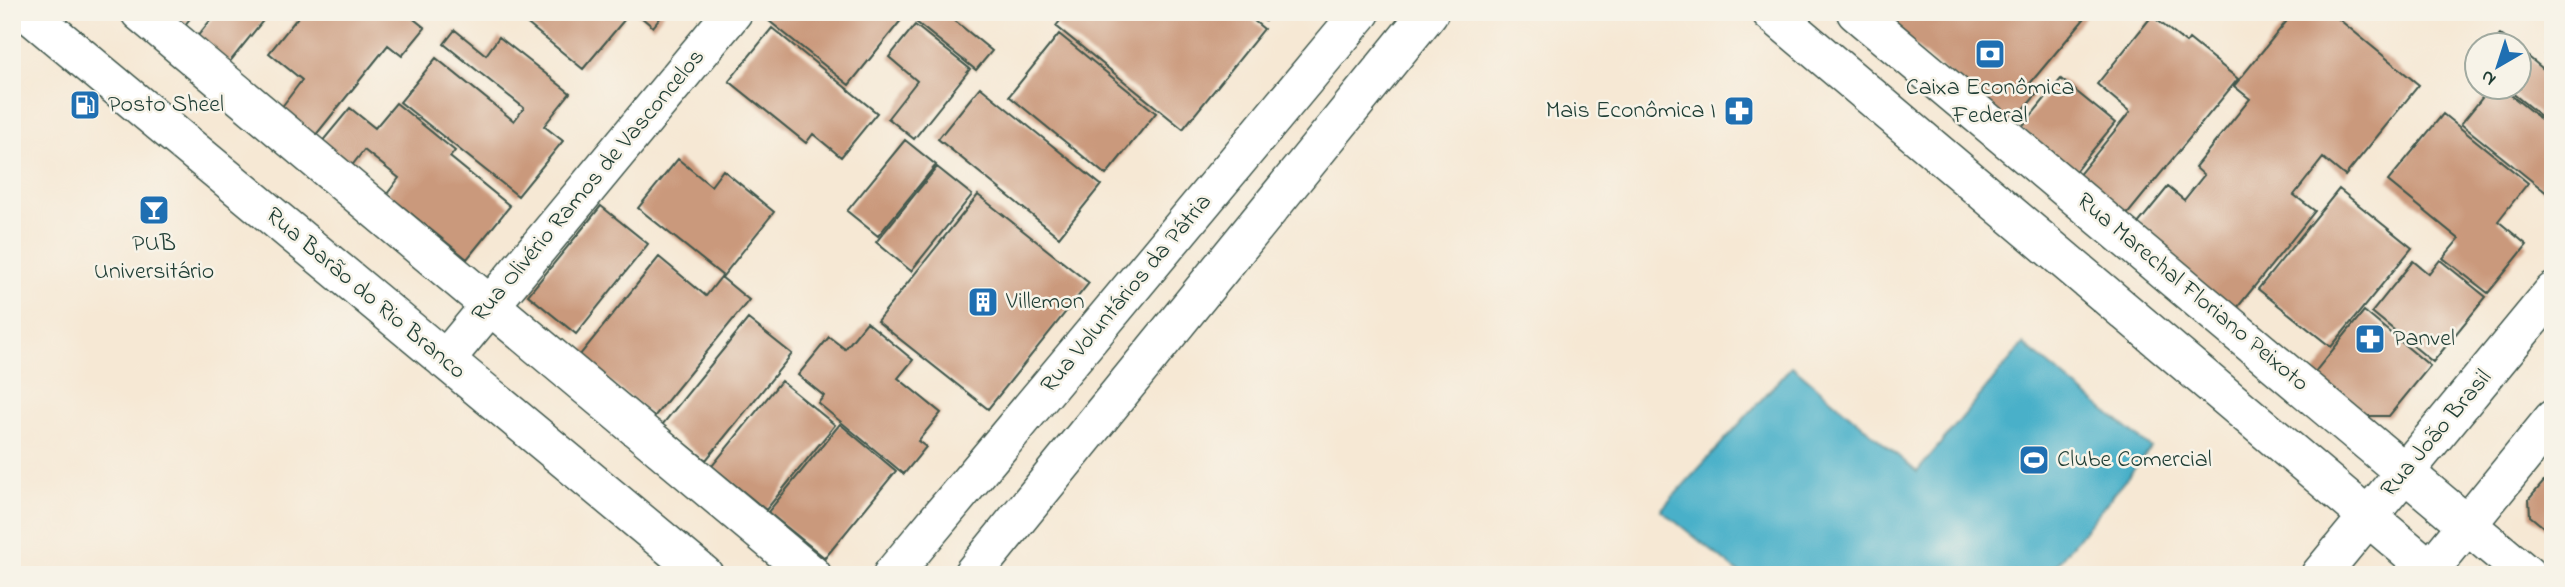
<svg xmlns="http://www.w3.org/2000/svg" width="2565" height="587" font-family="'Indie Flower',sans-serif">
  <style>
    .water { fill: #4ab0c9; stroke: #34767e; stroke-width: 2 }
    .building { fill: #ca997b }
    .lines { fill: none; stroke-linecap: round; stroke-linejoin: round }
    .minor-casing { stroke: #3f574c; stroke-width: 41 }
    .minor { stroke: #fff; stroke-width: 38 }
    .labels { text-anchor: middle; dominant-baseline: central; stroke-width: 5; stroke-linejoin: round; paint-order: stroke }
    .poi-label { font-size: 24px; fill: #1f3d34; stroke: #f7f3e8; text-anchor: start }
    .street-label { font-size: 24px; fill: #1f3d34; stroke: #f7f3e8 }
  </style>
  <rect width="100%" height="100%" fill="#f7f3e8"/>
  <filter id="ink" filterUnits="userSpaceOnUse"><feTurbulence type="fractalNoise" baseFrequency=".0143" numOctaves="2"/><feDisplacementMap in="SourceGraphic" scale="14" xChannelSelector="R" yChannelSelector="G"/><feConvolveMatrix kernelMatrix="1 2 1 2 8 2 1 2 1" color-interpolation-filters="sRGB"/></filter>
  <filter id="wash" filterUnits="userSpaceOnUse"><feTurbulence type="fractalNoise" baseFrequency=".00686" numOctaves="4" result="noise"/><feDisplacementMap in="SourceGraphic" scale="28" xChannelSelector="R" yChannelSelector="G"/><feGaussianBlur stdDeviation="1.57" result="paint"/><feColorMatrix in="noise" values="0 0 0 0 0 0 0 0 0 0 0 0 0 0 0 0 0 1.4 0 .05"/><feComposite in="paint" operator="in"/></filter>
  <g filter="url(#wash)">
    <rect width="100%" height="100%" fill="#f6e8d4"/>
    <path class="water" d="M2023 344 2151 448 2048 575H1742L1661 510 1792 366 1917 472Z"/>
    <g id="blocks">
      <path class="building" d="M159 12H195L181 30Z
        M217 12H270L228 64 196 38Z
        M302 12H405L425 28 402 56 388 45 315 136 281 108 302 80 269 53Z
        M513 12H617L625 19 583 69Z
        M635 12H665L653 27Z
        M766 12H944L992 51 976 70 906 14 849 85 763 16Z
        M1067 12H1243L1264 29 1183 129 1056 26Z
        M1253 12H1272L1265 21Z
        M1891 12H2090L2027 87 2036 95 2010 125 1885 21Z
        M2294 12H2330L2419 85 2345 176 2323 158 2294 195 2315 211 2229 318 2128 236 2168 187 2184 200 2204 175 2195 167 2250 99 2234 86Z
        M2152 16 2186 43 2189 39 2238 79 2126 216 2077 177 2130 112 2097 84Z
        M915 25 970 69 914 139 888 118 917 81 889 57Z
        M772 28 877 113 841 157 813 134 806 143 729 81Z
        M455 30 486 55 499 37 570 93 544 126 563 141 518 196 400 102 436 58 514 121 524 108 444 44Z
        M1059 34 1156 113 1106 175 1009 96Z
        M2500 35 2514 46H2492Z
        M2553 43V61L2544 54Z
        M2520 50 2553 77V126L2506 88H2520Z
        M2061 79 2115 123 2074 173 2020 129Z
        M980 87 1101 185 1059 237 938 139Z
        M2490 88H2502L2553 129V198L2461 124Z
        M396 103 455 151 450 157 510 206 467 259 387 194 399 178 364 150 350 168 320 144 350 108 375 128Z
        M2443 114 2528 183 2498 221 2527 245 2488 293 2443 258 2459 239 2388 181Z
        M905 140 936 165 878 236 847 211Z
        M678 159 711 186 723 170 774 212 723 276 638 208Z
        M937 167 972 195 911 271 876 242Z
        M2339 189 2412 248 2331 347 2258 289Z
        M978 195 1089 283 988 409 877 321Z
        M601 206 648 244 576 334 528 295Z
        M659 257 706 296 721 277 749 300 654 417 579 356Z
        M2440 260 2486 297 2433 362 2372 312 2413 261 2429 274Z
        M2364 311 2430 366 2389 416H2356L2310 378Z
        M748 319 792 354 706 460 662 425Z
        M867 322 913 360 898 378 941 413 918 441 926 447 904 474 818 403 824 396 798 375 829 337 845 349Z
        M781 381 835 425 766 510 712 466Z
        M840 424 896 471 825 558 768 512Z
        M2553 471V535L2530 516 2529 499Z"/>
    </g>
  </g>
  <g filter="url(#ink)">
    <use href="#blocks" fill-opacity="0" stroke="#3f574c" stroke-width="2"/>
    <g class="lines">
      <g class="minor-casing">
        <path id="minor" d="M27 12 704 575
          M140 12 812 575
          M1771 12 2437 575
          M1856 12 2527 575
          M445 360 733 12
          M892 575 1361 12
          M972 575 1429 12
          M2320 575 2553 292
          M2426 575 2553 419"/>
      </g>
      <use href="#minor" class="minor"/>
    </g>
  </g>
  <defs>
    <g id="bank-square" transform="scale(1.575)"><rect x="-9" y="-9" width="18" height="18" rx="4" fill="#1f6fb2" stroke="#f7f3e8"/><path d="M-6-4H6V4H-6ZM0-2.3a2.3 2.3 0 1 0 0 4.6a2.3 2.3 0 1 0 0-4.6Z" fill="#fff"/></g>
    <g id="fuel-square" transform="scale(1.575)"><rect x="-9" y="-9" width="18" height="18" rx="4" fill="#1f6fb2" stroke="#f7f3e8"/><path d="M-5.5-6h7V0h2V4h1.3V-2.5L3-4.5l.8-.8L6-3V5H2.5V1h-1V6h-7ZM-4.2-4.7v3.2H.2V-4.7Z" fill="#fff"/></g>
    <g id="pharmacy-square" transform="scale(1.575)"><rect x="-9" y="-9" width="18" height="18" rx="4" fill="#1f6fb2" stroke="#f7f3e8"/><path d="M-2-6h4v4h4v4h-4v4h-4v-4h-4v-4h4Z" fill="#fff"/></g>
    <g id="bar-square" transform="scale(1.575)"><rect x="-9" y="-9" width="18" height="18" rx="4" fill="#1f6fb2" stroke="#f7f3e8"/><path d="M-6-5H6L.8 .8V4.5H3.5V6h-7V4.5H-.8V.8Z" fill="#fff"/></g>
    <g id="building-square" transform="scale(1.575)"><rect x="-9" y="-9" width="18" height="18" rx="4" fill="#1f6fb2" stroke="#f7f3e8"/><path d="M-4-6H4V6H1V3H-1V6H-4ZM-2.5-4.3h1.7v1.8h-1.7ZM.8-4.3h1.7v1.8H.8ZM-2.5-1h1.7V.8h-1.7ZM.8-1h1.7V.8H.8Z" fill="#fff"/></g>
    <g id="stadium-square" transform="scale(1.575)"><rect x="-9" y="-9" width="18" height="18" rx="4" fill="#1f6fb2" stroke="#f7f3e8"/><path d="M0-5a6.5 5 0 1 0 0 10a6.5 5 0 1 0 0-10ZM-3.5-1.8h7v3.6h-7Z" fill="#fff"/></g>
  </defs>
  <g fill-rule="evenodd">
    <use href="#bank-square" x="1990" y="54"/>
    <use href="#fuel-square" x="85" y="105"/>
    <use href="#pharmacy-square" x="1739" y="111"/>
    <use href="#bar-square" x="154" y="210"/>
    <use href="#building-square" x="983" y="302"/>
    <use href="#pharmacy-square" x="2370" y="339"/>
    <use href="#stadium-square" x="2034" y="460"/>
  </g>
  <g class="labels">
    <g class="poi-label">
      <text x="1990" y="88" text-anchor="middle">Caixa Econômica<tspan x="1990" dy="28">Federal</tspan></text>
      <text x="108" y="105">Posto Sheel</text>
      <text x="1716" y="111" text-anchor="end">Mais Econômica I</text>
      <text x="154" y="244" text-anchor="middle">PUB<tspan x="154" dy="28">Universitário</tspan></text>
      <text x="1006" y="302">Villemon</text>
      <text x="2393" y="339">Panvel</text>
      <text x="2057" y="460">Clube Comercial</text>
    </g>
    <g class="street-label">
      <text transform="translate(589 186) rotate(-50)">Rua Olivério Ramos de Vasconcelos</text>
      <text transform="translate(2192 293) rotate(40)">Rua Marechal Floriano Peixoto</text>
      <text transform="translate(365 294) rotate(40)">Rua Barão do Rio Branco</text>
      <text transform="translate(1127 294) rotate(-50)">Rua Voluntários da Pátria</text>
      <text transform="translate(2437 434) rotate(-50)">Rua João Brasil</text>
    </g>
  </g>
  <rect width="2565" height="587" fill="none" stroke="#f7f3e8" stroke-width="42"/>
  <g transform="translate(2498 66) rotate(219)"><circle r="33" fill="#f7f3e8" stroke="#a1aaa0" stroke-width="2"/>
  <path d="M0-5L12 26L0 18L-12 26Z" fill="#1f6fb2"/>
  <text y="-10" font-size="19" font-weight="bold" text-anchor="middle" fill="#1f3d34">N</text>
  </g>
</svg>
